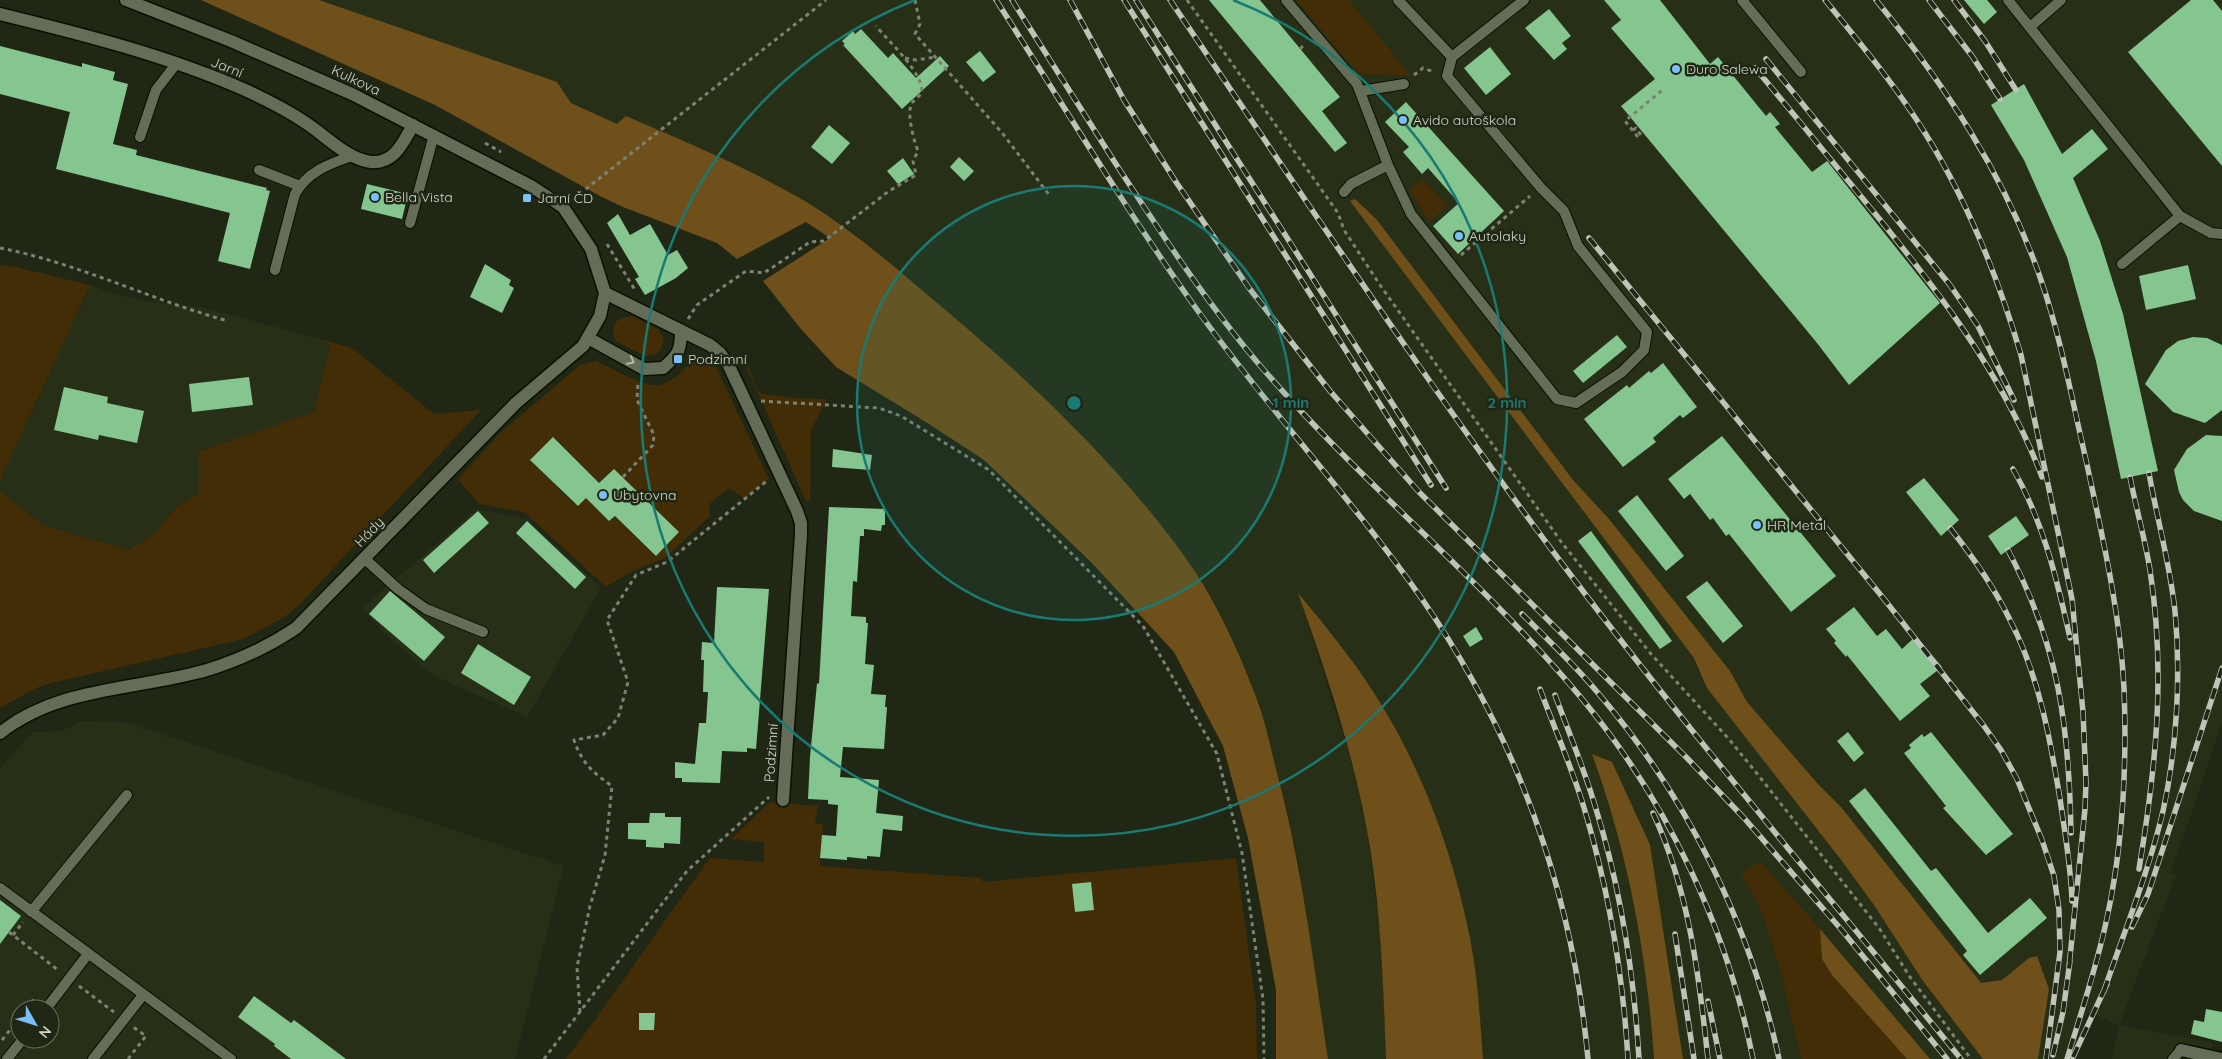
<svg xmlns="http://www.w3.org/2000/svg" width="2222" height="1059" font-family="Quicksand,sans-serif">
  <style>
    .built { fill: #273017; fill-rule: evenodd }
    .green { fill: #422d06; fill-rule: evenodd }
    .forest { fill: #6f501a }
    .building { fill: #84c590 }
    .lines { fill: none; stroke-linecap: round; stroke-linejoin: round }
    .service-casing { stroke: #0a1002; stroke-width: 12 }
    .minor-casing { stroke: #0a1002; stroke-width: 15 }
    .path { stroke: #7d8374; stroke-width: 3; stroke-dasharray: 4 4; stroke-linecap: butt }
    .service { stroke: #646d58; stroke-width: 10 }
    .minor { stroke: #646d58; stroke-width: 12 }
    .rail-casing { stroke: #bfc4b8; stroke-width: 5.5 }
    .rail { stroke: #212715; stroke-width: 4; stroke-dasharray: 11; stroke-linecap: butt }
    .oneway { stroke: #b1b7a8 }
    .ring { fill: none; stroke: #197b73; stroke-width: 2.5 }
    .poi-dot { fill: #7abff8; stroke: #212715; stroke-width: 2 }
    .labels { text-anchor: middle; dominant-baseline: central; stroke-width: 5; stroke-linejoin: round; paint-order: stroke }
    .street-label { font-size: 14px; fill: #d2d7cb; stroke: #212715 }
    .poi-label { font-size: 14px; fill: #d2d7cb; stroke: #212715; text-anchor: start }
    .centre { fill: #197b73; stroke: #212715; stroke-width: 2.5 }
    .ring-label { font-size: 15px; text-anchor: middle; font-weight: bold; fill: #197b73; stroke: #212715; stroke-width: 5; stroke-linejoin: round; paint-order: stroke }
  </style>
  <rect width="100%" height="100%" fill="#212715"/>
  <path class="built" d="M319 0H2222V723L2171 873 2176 875 2119 1025 2213 1043 2210 1059H2112L2119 1025 2087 1012 2073 1059H1907L1832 975 1822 959 1820 929 1742 873 1762 912 1782 977 1801 1059H1683L1664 930 1593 754 1610 804 1637 913 1646 968 1654 1059H1483L1479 1005 1470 939 1455 876 1437 821 1417 772 1384 709 1346 652 1299 594 1354 771 1366 826 1382 944 1386 1059H1328L1298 860 1286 805 1257 699 1236 649 1186 559 1122 480 1073 425 984 342 850 230 795 195 744 169 617 124 571 103 556 82Z
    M90 285 118 295 146 301 204 308 324 340 330 346 314 412 199 451V494L177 506 155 533 129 550 43 525 0 491V480Z
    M477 509 527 519 601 588 527 717 432 675 383 632 362 608Z
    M80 721 124 722 564 866 515 1059H0V768L33 732 62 731ZM20 1009H50V1039H20Z"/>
  <path class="green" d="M1296 0H1349L1411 76 1363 74 1356 71Z
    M1422 179 1449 205 1429 222 1409 190Z
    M0 265 12 266 90 285 0 480Z
    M632 316 659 330 664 338 662 348 655 355 645 356 616 341C609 326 616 317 632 316Z
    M324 340 352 348 434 414 481 410 298 606 283 618 243 639 51 683 36 688 0 708V491L43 525 129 550 155 533 177 506 199 494V451L314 412 330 346Z
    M740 353 749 368 757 390 763 394 794 398 827 399 811 430 810 501H806Z
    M702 355 710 359 716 367 769 479 745 499 729 488 709 504 710 516 665 558 631 572 606 587 524 512 479 504 458 479 502 431 580 365 596 361C611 367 643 388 659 385 673 383 686 366 697 357ZM554 437 599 483 614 469 679 533 655 556 615 516 609 521 586 498 577 507 530 460Z
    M770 802 818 806 815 824H823L820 866 981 878 983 882 1236 858 1256 1004 1257 1059H566C616 993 661 924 710 858L764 862V842L731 839Z
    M1760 861 1820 929 1822 959 1832 975 1907 1059H1801L1782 977 1762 912 1741 873Z"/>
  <path class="forest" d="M201 0H319L557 82 571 103 617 124 626 116C683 141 742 165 796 196 847 225 891 264 936 302 1027 378 1115 460 1185 557 1215 599 1238 649 1256 697 1265 720 1270 745 1276 769 1302 864 1313 962 1328 1059H1276V990L1248 838 1223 746 1174 652 1091 562 984 460 929 424 836 367 800 328 763 281 830 238 806 222 737 259 717 243 623 207 600 196 435 105Z
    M1355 199 1377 220 1573 480 1609 519 1730 671 1747 702 1817 783 1841 807 1981 983 2002 980 2029 958 2037 956 2049 989 2038 1059H1983L1923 981 1874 905 1842 861 1707 688 1694 658 1350 201Z
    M1298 593C1329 630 1359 667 1384 709 1426 779 1454 858 1470 938 1478 978 1480 1019 1483 1059H1386C1383 981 1381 903 1366 825 1351 746 1325 669 1298 593Z
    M1592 754 1612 762 1650 845 1683 1059H1654C1647 954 1628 853 1592 754Z
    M1820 929 1930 1059H1907L1832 975 1822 959Z"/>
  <path class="building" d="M1209 0H1260L1340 97 1322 111 1347 143 1335 152Z
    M1604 0H1660L1710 64 1718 57 1766 116 1770 112 1780 124 1775 127 1812 172 1827 161 1940 303 1849 385 1817 343 1621 106 1655 79 1611 28 1621 20Z
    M1964 0H1987L1997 12 1984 24Z
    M2191 0H2213L2222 11V166L2128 52Z
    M1549 9 1571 36 1562 43 1567 49 1554 60 1525 28Z
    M861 29 888 58 893 53 916 78 940 56 949 66 902 109 843 45 845 44 842 41 853 31 855 34Z
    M0 46 82 67V63L115 72 113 80 128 84 113 144 137 150 136 155 267 188 266 190 270 191 250 269 218 261 230 213 56 169 70 112 0 94Z
    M1490 47 1511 74 1486 95 1464 68Z
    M980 51 996 72 983 82 966 62Z
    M2024 84 2062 154 2092 129 2108 149 2073 178 2100 241 2123 314 2158 471 2121 479 2096 361 2067 257 2024 160 1991 105Z
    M1406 102 1504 211 1458 254 1433 226 1459 203 1428 168 1422 174 1403 152 1409 147 1385 122Z
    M829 125 850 143 832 164 811 147Z
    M959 157 974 171 964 181 950 167Z
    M903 158 914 174 898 184 887 171Z
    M367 184 408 194 402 219 361 209Z
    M618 214 630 235 650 224 668 255 677 250 688 268 676 278 645 295 635 279 639 277 607 223Z
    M485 264 511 280 509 285 514 288 502 313 470 297Z
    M2188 265 2196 299 2146 310 2139 276Z
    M1617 335 1627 347 1583 383 1573 371Z
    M2193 337 2207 338 2222 345V410L2205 423 2173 412 2145 384 2166 350 2178 341Z
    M1663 363 1697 407 1683 418 1680 415 1653 438 1656 442 1623 467 1584 419 1627 385 1629 388 1649 371 1651 373Z
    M249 377 253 405 192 412 189 384Z
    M64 387 108 397 107 403 144 411 137 443 99 435 98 440 54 430Z
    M2206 435 2222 436V521L2194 511 2183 500 2179 492 2174 470 2187 449Z
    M1722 436 1836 576 1791 612 1729 534 1726 536 1713 518 1710 520 1690 494 1684 499 1668 479Z
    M553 437 599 483 614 469 679 532 656 556 615 516 609 521 586 498 578 506 530 460Z
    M833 449 872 455 870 470 832 467Z
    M1924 478 1959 520 1941 536 1906 492Z
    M1637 495 1684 556 1666 571 1618 511Z
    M829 507 885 509V525H882L881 531 864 529V536H860L857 582 853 581 851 616 866 617V623H868L865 664 874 665 871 694 886 695 885 707H887L884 749 843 747 840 777 879 780 876 813 903 816 902 831 883 829 880 857 867 856V859L847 857V860L820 858 822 835 836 836 838 805 828 804V800L808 799 810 757 817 683 819 684Z
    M478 511 489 523 434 573 423 560Z
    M2016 516 2029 535 2001 555 1988 536Z
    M527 521 586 577 575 589 516 533Z
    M1591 531 1672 641 1660 649 1578 541Z
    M1707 581 1743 626 1723 643 1686 597Z
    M717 587 769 589 756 749 747 748V752L722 751 720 783 682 782V778H675V762L695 764 699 723H706L708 692H703L704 660H701L702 642 714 643Z
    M390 591 445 637 424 661 369 614Z
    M1854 607 1877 636 1886 629 1902 649 1916 636 1942 667 1920 684 1930 696 1900 721 1847 655 1846 657 1834 643 1836 641 1826 629Z
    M1476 627 1483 639 1470 647 1463 636Z
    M478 644 531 677 514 705 461 673Z
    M1848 732 1864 753 1854 762 1837 741Z
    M1931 732 2013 834 1986 855 1943 808 1946 806 1904 753 1911 748 1909 745 1922 734 1924 737Z
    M1865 788 1931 871 1936 868 1988 933 2030 898 2047 918 1980 975 1963 955 1967 951 1849 801Z
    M650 813H665V817H681L680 844 664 843V848L646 847V840L628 839V823H649Z
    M1091 882 1094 910 1075 912 1072 884Z
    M0 900 21 916 0 944Z
    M254 996 291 1023 294 1020 346 1059H291L274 1046 275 1044 238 1017Z
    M2206 1009 2222 1012V1042L2191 1034 2194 1020 2204 1022Z
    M639 1013H655L654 1030H639Z"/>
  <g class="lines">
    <g class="service-casing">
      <path id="service" d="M1286 0 1357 84 1388 165 1411 214 1557 399 1576 403 1622 372 1644 350 1647 332 1578 246 1564 211 1541 188 1447 76 1452 57 1524 0
        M1398 0 1452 57
        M1742 0 1801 72
        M2008 0 2180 216 2211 233 2222 234
        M2030 27 2061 0
        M1361 91 1404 84
        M140 137 156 90 176 64
        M259 170 300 186
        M1344 192 1351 184 1388 165
        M410 223 434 135
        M2122 264 2180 216
        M275 270 295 194C308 171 329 164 352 156
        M364 558 398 589 426 609 483 632
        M0 888 231 1059
        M31 912 127 795
        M46 1009 88 954
        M7 1059 23 1039
        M93 1059 143 995
        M2173 1059 2181 1050"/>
    </g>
    <g class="minor-casing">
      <path id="minor" d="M0 14C82 34 165 55 243 89 265 99 287 110 306 123 326 136 347 159 371 162 395 164 403 142 413 125
        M605 293 710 345 720 353 728 364 797 511 801 523V535L783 800
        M588 338 644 369 663 368C678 355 681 351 681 331
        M0 733C59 686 138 690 207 670 239 660 268 647 296 628L516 403 583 346 600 316 605 293 591 249 563 207 531 186 352 94 231 41 126 0
        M2181 1050 2221 1059"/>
    </g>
    <path class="path" d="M915 0 920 24 915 34 1003 134 1050 196
      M1187 0 1326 196 1338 213 1344 230 1378 282 1562 543 1651 654 1728 738 1755 771 1879 928 1910 977 1971 1059
      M1300 49 1305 44
      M905 58 916 60 936 57
      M1414 75 1423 68 1434 72
      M1633 130 1636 128 1641 135 1638 137 1625 121 1665 88
      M485 143 501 152
      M573 199 826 0
      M607 244 635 290
      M0 248C78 263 151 300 228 321
      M1461 255 1530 196
      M688 319 697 305 746 271 764 273 810 242 824 241 889 191 916 175 913 161 918 151C914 141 906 113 912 103 914 100 918 97 921 94 927 76 888 41 876 26
      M761 401 879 408 901 416 989 470 1143 626 1217 754 1242 853 1263 999 1264 1059
      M623 477 653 445 654 435 637 400 638 382
      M9 932 58 970
      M13 935 23 922
      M79 986 114 1012
      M26 1009 34 999
      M580 1012 577 967 590 906 605 855 612 786C592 772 582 763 574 740L603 735 618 718 628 682 607 620 636 575 667 562 768 480
      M2 1040 20 1017
      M128 1059 146 1036 133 1027
      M544 1059 687 871 769 797"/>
    <use href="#service" class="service"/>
    <use href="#minor" class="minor"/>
    <g class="rail-casing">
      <path id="rail" d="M996 0C1063 104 1126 211 1198 311 1269 410 1352 499 1422 599 1517 736 1573 894 1588 1059
        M1012 0C1046 54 1080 107 1114 161 1161 233 1207 304 1263 369 1363 485 1485 582 1583 700 1668 803 1727 928 1753 1059
        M1070 0 1124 100 1176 182 1249 288 1330 391 1419 492 1687 758 1744 818 1840 928 1947 1059
        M1124 0 1431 485
        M1136 0 1446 488
        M1170 0C1302 194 1431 391 1573 578 1697 742 1831 899 1961 1059
        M1825 0C1860 43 1896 86 1925 133 1968 202 1998 277 2021 355L2072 599 2083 712 2086 782 2085 809 2069 967
        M1876 0C1945 85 2005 175 2041 280 2061 338 2072 400 2086 460 2102 535 2120 611 2124 688 2127 764 2123 844 2107 918 2097 966 2081 1013 2067 1059
        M1929 0 1972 56 2000 99
        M1954 0 1985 41 2016 90
        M1766 59 1950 285 1978 326 2014 400
        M1755 68C1793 113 1830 159 1868 205 1937 289 2003 374 2042 477
        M1589 238 1884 599 1984 726 2001 750 2017 779 2042 840 2054 876 2059 910 2060 952 2046 1059
        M2013 469C2043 521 2057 579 2070 638
        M2130 477C2136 508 2145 539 2150 570 2166 674 2156 767 2139 869
        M1950 528C1973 557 1994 587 2010 620 2039 676 2050 738 2060 799 2065 833 2071 867 2072 901
        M2008 550C2059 647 2069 725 2071 833
        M1522 614C1548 640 1575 665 1598 693 1688 798 1750 924 1779 1059
        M1540 689C1555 730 1573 770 1585 811 1609 892 1623 975 1628 1059
        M1555 695C1569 733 1585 771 1596 809 1621 890 1634 975 1639 1059
        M1653 813C1689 890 1699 976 1708 1059
        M2132 927 2148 894 2222 668
        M1675 934 1694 1059
        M2104 991C2124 932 2149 871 2163 811 2177 748 2181 675 2175 611 2170 564 2157 519 2149 473
        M1708 1001 1720 1059
        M2053 1055 2063 1012 2070 961
        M2073 1057 2107 984"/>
    </g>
    <use href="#rail" class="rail"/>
  </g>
  <defs><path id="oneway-chevron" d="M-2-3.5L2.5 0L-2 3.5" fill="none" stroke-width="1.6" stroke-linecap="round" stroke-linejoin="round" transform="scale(1.25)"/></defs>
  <use class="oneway" href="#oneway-chevron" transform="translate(631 361) rotate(28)"/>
  <circle cx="1074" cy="403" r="217" fill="#197b73" fill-opacity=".12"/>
  <g class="ring">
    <circle cx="1074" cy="403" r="217"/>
    <path d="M1233 0A433 433 0 1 1 915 0"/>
  </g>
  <g class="poi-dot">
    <circle cx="1676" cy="69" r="5"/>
    <circle cx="1403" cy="120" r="5"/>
    <circle cx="375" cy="197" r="5"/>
    <rect x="522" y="193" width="10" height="10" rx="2.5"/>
    <circle cx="1459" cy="236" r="5"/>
    <rect x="673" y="354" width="10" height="10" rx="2.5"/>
    <circle cx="603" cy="495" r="5"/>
    <circle cx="1757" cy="525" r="5"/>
  </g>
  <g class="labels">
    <g class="street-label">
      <text transform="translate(227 67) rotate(22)">Jarní</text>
      <text transform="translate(356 80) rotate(25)">Kulkova</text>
      <text transform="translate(369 532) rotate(-46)">Hády</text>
      <text transform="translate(771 753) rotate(-86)">Podzimní</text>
    </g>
    <g class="poi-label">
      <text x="1686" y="69">Duro Salewa</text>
      <text x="1413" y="120">Avido autoškola</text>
      <text x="385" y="197">Bella Vista</text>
      <text x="537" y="198">Jarní ČD</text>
      <text x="1469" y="236">Autolaky</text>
      <text x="688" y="359">Podzimní</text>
      <text x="613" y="495">Ubytovna</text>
      <text x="1767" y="525">HR Metal</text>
    </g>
  </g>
  <circle cx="1074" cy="403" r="8" class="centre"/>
  <g class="ring-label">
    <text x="1291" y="408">1 min</text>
    <text x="1507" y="408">2 min</text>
  </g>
  <g transform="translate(35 1024) rotate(129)"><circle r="24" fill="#212715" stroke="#686d5e"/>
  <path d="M0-4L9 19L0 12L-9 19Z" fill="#7abff8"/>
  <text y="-8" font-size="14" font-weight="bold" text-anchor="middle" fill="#d2d7cb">N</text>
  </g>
</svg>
